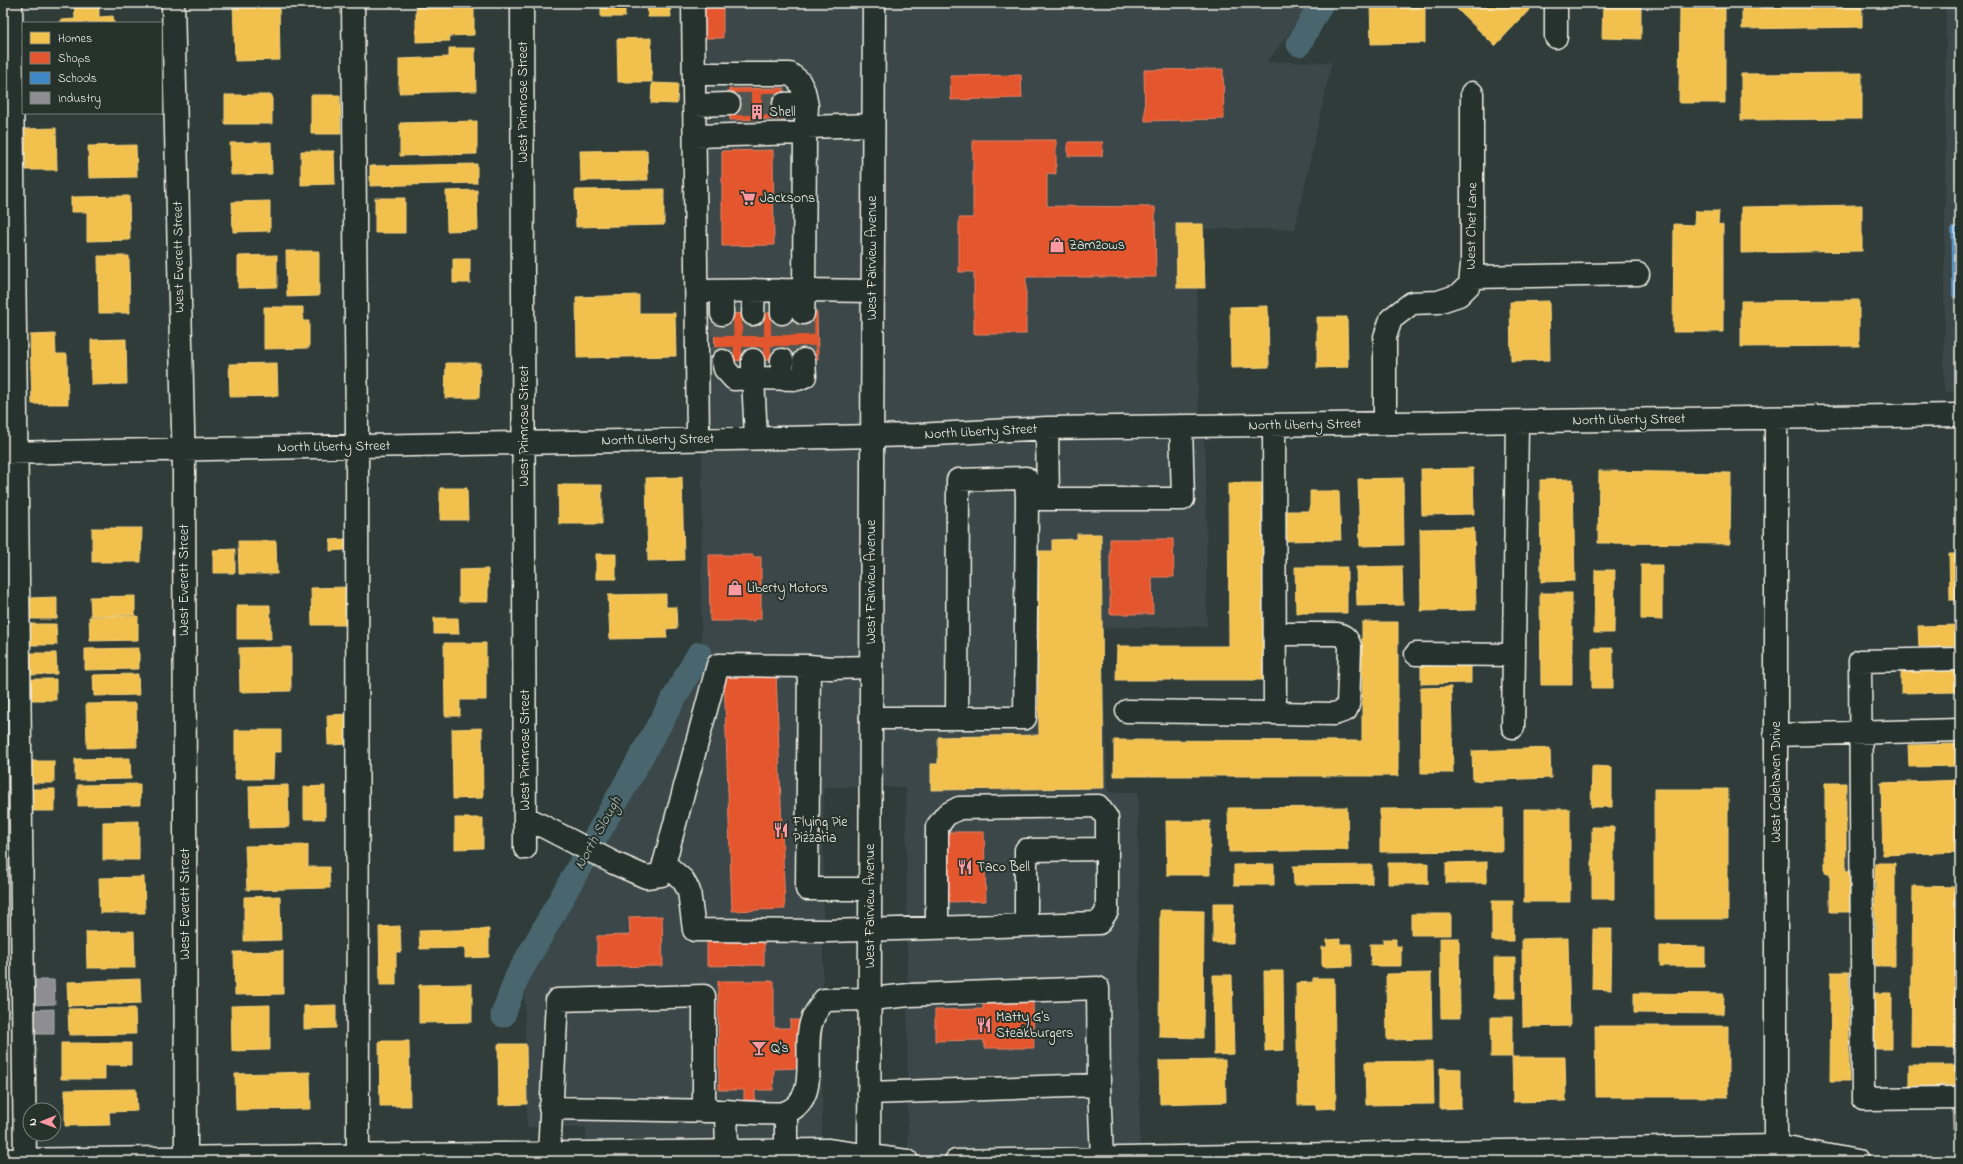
<svg xmlns="http://www.w3.org/2000/svg" width="1963" height="1164" font-family="'Indie Flower',sans-serif">
  <style>
    .built { fill: #3a4648 }
    .homes { fill: #f2c14e; stroke: #f3cf7c }
    .shops { fill: #e4572e; stroke: #e98566 }
    .schools { fill: #3f88c5; stroke: #75a8d0 }
    .industry { fill: #8d8d92; stroke: #acabac }
    .lines { fill: none; stroke-linecap: round; stroke-linejoin: round }
    .canal { stroke: #48666e; stroke-width: 25 }
    .minor-tunnel { stroke: #4d5753; stroke-width: 22; stroke-dasharray: 22 11; stroke-linecap: butt }
    .minor-casing { stroke: #f4f1e8; stroke-width: 25 }
    .major-casing { stroke: #f4f1e8; stroke-width: 25 }
    .minor { stroke: #26332d; stroke-width: 22 }
    .major { stroke: #26332d; stroke-width: 22 }
    .labels { text-anchor: middle; dominant-baseline: central; stroke-width: 4; stroke-linejoin: round; paint-order: stroke }
    .street-label { font-size: 14px; fill: #f4f1e8; stroke: #26332d }
    .poi-label { font-size: 14px; fill: #f4f1e8; stroke: #26332d; text-anchor: start }
    .water-label { font-size: 15px; font-style: italic; fill: #afb9b7; stroke: #26332d }
  </style>
  <rect width="100%" height="100%" fill="#2f3c39"/>
  <filter id="ink" filterUnits="userSpaceOnUse"><feTurbulence type="fractalNoise" baseFrequency=".025" numOctaves="2"/><feDisplacementMap in="SourceGraphic" scale="8" xChannelSelector="R" yChannelSelector="G"/><feConvolveMatrix kernelMatrix="1 2 1 2 8 2 1 2 1" color-interpolation-filters="sRGB"/></filter>
  <g filter="url(#ink)">
    <path class="built" d="M704 3H1312L1267 62H1332L1295 229H1197L1198 399 1206 455 1207 626 1102 628 1108 792H1138L1140 1161H908L906 787H824L822 1161H586V1128L527 1127 524 973 701 654Z
      M1946 3H1960V392H1944Z"/>
    <path class="homes" d="M74 3H99V17L113 16 114 23H61V20L75 19Z
      M233 3H279L280 60 235 61Z
      M416 3H474V35L449 36 450 41 416 42Z
      M601 3H625V17H601Z
      M647 3H670L671 17H648Z
      M1370 3H1425V43L1371 44Z
      M1461 3H1530L1533 6 1495 46 1456 8Z
      M1603 3H1641V39L1602 38Z
      M1680 3H1725V103H1679Z
      M1742 3H1862V27L1742 29Z
      M651 38 652 82H618L617 39Z
      M449 48H475L476 91 399 93V59L449 57Z
      M1862 73V119L1741 120V74Z
      M652 83 678 84 677 104 651 103Z
      M225 95H272V124H225Z
      M311 95H340L341 134H311Z
      M477 121V154L400 156V123Z
      M56 128 57 170H26L25 129Z
      M271 142 272 174 231 175 230 143Z
      M136 145 137 177 89 178 88 146Z
      M647 150 648 180 581 181 580 151Z
      M301 151H334L335 184 301 185Z
      M477 164V183L370 186V166Z
      M664 189V225L576 227 575 190Z
      M477 190 478 230 447 231 446 191Z
      M129 196 130 240 87 241V212H71V197Z
      M375 198H405V233H375Z
      M270 201V231L233 232 232 202Z
      M1862 205V251L1741 253V207Z
      M1695 211H1719L1718 224 1723 225V332H1673L1674 224 1694 225Z
      M1176 224H1203L1205 288H1177Z
      M286 251H319V296L287 297Z
      M277 255V287L238 288V256Z
      M98 256H129L130 313H99Z
      M453 259H470V283H453Z
      M639 295V313H675L676 356 577 358 576 297Z
      M1859 300V346L1741 347V301Z
      M1549 301 1550 360 1511 361 1510 302Z
      M1268 306 1269 367 1231 368 1230 307Z
      M264 307H303V321H309V348L264 349Z
      M1317 317H1347L1348 367 1317 368Z
      M55 334 56 354H67L68 404H32L30 335Z
      M126 339 127 384 91 385V340Z
      M277 363 278 396 230 397 229 364Z
      M446 363H480L479 398H445Z
      M1473 468 1474 514 1422 515 1421 469Z
      M1599 471 1731 473 1730 544 1598 543Z
      M682 477 684 560 648 561 646 478Z
      M1403 478 1404 545 1360 546 1358 479Z
      M1573 479 1575 581 1541 582 1540 480Z
      M1228 483H1263L1264 680H1116L1117 646H1229Z
      M558 485H602V524H559Z
      M440 488H467L468 520H440Z
      M1310 491H1339L1341 540 1287 541 1286 511H1310Z
      M1957 496H1960V529H1957Z
      M92 528H142L141 562H92Z
      M1474 528 1476 610 1421 611 1420 529Z
      M1077 534H1101L1104 788 931 790V764H938V737L1039 735 1037 551H1052V540L1077 539Z
      M345 539V550L330 551V540Z
      M238 541H276L277 574H239Z
      M235 549V573H213V550Z
      M596 554H616V579H596Z
      M1949 554H1960V600H1950Z
      M1641 565H1662V620L1641 619Z
      M1402 566 1403 605 1357 606 1356 567Z
      M1295 567H1347V613H1296Z
      M488 569V602H459V570Z
      M1595 570H1615L1614 633H1594Z
      M348 587 349 625H312L311 588Z
      M1540 593H1572V685H1541Z
      M666 594V607H676L677 628 666 629 667 638 610 639 608 595Z
      M135 596V615L91 616 90 597Z
      M57 597V619H30V598Z
      M237 605H270L271 639H237Z
      M138 616V640L90 641 89 617Z
      M434 618H458L459 634H434Z
      M3 622H5V644H3Z
      M1362 622H1398V776H1114V740L1362 741Z
      M30 624H56L57 645H30Z
      M1960 625V646L1919 647 1918 626Z
      M444 643H486V700H460V716H445Z
      M291 647V691L240 692 239 648Z
      M139 648V669L85 670V649Z
      M1592 648H1613V688H1592Z
      M30 653H56L57 674 30 675Z
      M1471 662V683L1421 684V663Z
      M1960 666V692L1901 693V667Z
      M138 674 139 695 94 696 93 675Z
      M30 679H56V700H30Z
      M1451 687 1453 773H1421L1420 688Z
      M136 703 137 747 87 748 86 704Z
      M349 714 350 744 328 745 327 715Z
      M482 728 483 798 453 799 452 729Z
      M235 730H281V752H274L273 779H235Z
      M1960 744V766L1909 767 1908 745Z
      M1550 748 1551 778 1473 781 1472 751Z
      M130 758 131 779 75 780V759Z
      M27 761H54V783H28Z
      M1592 766 1612 767V807H1591Z
      M1960 780V852L1883 855 1881 783Z
      M1825 783H1846V871H1851V912H1830V873H1825Z
      M140 784V805L78 806V785Z
      M288 785 289 827 250 828 249 786Z
      M325 786V819H304V787Z
      M28 789H55V811H29Z
      M1654 789H1728V919H1654Z
      M1347 807 1348 850 1229 852 1228 808Z
      M1503 808V851L1380 852V809Z
      M1524 809H1570V902H1524Z
      M455 818H483V848L455 849Z
      M139 821V860H103V822Z
      M1166 821H1210V875H1167Z
      M1592 827H1614V899H1592Z
      M308 845V867H329L330 888 247 890 245 846Z
      M1487 862V883H1446V863Z
      M1388 863H1428V884H1388Z
      M1875 863H1895V966H1875Z
      M1274 864V885H1234V865Z
      M1372 865V884L1294 885 1293 866Z
      M144 877 145 913H100L99 878Z
      M1913 886 1960 887V1048L1911 1047Z
      M280 896 281 940 244 941V897Z
      M1492 901H1513V941H1492Z
      M1213 903H1234L1233 943H1213Z
      M1160 910 1204 911 1203 1038 1159 1037Z
      M1411 914H1451V935H1411Z
      M400 926 401 952H396V985H380L379 927Z
      M489 929V957L465 958V948L420 949 419 931Z
      M1593 929H1612L1611 990 1592 989Z
      M134 931 135 968H87L86 932Z
      M1440 938H1459L1460 1018H1441Z
      M1568 938 1570 1026 1523 1027 1522 939Z
      M1340 939V944H1352V966L1322 967V947H1327V940Z
      M1383 939H1396V946H1401V966H1371L1370 944H1383Z
      M1660 946 1705 947V966H1660Z
      M283 951V994L235 995 234 952Z
      M1494 958H1515V998H1494Z
      M1264 971H1283L1284 1050 1265 1051Z
      M1831 972H1849V1081H1830Z
      M1431 973 1432 1039 1387 1040 1386 974Z
      M1213 975H1232L1234 1054 1214 1055Z
      M1313 978H1334L1336 1108 1316 1109V1105H1298L1296 983 1313 982Z
      M140 979 141 1003 68 1006 67 982Z
      M472 984V1022L419 1023V985Z
      M1634 993 1724 994 1723 1014 1634 1013Z
      M1874 993H1892V1049H1874Z
      M270 1005V1050L232 1051 231 1006Z
      M336 1005V1028L304 1029V1006Z
      M135 1008 136 1034 69 1035 68 1009Z
      M1491 1017H1512V1057H1491Z
      M1595 1026H1728V1097H1596Z
      M379 1041H409L410 1106H380Z
      M61 1043H131V1065H105V1079H61Z
      M498 1044H526L527 1104 499 1105Z
      M1512 1057H1565L1566 1101 1513 1102Z
      M1225 1060 1226 1102 1160 1104 1159 1061Z
      M1433 1061 1434 1104 1366 1105 1365 1062Z
      M1909 1065H1960V1085L1909 1086Z
      M1440 1068 1461 1069V1108L1440 1109Z
      M310 1072 311 1109 236 1110 235 1074Z
      M136 1089 137 1111 109 1112 110 1125 65 1126V1090Z"/>
    <path class="shops" d="M700 3H723V38H701Z
      M1223 69 1224 119 1145 121 1144 70Z
      M1021 75 1022 98 951 100 950 76Z
      M784 88V119L730 120 729 89Z
      M973 140H1056V174L1047 173V206L1155 207 1156 277H1026V334H974V272H959V218H973Z
      M1068 142H1103L1102 156H1068Z
      M773 150 774 245 722 246V151Z
      M817 312 818 359 715 361 714 314Z
      M1110 539H1173L1174 577H1152L1153 614H1110Z
      M709 555H753V557H761V619H754V621H710Z
      M776 672 785 909 732 911 724 674Z
      M945 832H984L986 901 947 902Z
      M662 916 663 966 597 967V936L630 935 629 917Z
      M764 936V965L707 966V937Z
      M718 981H774V1028H790V1020H799V1068L774 1069 773 1090H755V1100H744V1090H719Z
      M983 999H1033L1034 1048H984V1040L935 1041V1010L983 1009Z"/>
    <path class="schools" d="M1952 227H1960V296H1953Z"/>
    <path class="industry" d="M28 980H54L55 1004 28 1005Z
      M54 1009V1034H28L27 1010Z
      M1952 1108H1960V1129H1953Z"/>
    <g class="lines">
      <path class="canal" d="M1299 44 1321 3
        M503 1015 517 977 699 654"/>
      <path class="minor-tunnel" d="M729 104H784
        M782 313V360
        M803 313 804 360
        M722 314 723 361
        M753 314V360"/>
      <g class="minor-casing">
        <path id="minor" d="M11 3 25 1160
          M173 3 184 471 186 1158
          M353 3 357 429 358 1156
          M522 3 525 848
          M693 3 698 439
          M1556 37V3
          M694 74H790L799 81 804 91 807 106 805 138 804 290 872 291
          M784 104 806 103
          M695 105 729 104
          M806 127 873 125
          M695 136 805 133
          M1471 277 1638 274
          M782 290V313
          M697 291 804 290 803 313
          M722 291V314
          M753 314 754 290
          M782 360V379
          M723 361 725 369 734 379 753 378V360
          M1776 418V1146
          M1385 423V337L1391 319 1412 303 1438 302 1459 295 1470 284 1472 265V93
          M1047 428 1048 499
          M756 438 753 378 798 379 805 376 804 360
          M3 453 829 437 917 435 1047 428 1960 415
          M1275 634H1337C1345 636 1348 639 1350 647L1348 705 1346 710 1334 714 1275 713
          M1416 654 1514 655
          M1960 659 1860 661 1863 1099 1960 1098
          M809 666 831 668 871 667
          M1127 711 1275 713 1274 425
          M871 718H1025L1027 499H1183L1181 426
          M957 718 958 480 1026 478 1027 499
          M1513 727 1517 422
          M1775 735 1960 730
          M525 817 614 863 646 877 661 875 718 665 809 666 807 889H869
          M664 863 683 880 689 891 694 930 829 931 1099 923 1107 911V818L1098 806 959 808 946 815 937 827V927
          M1026 925V850L1107 849
          M1099 1085 1102 1158
          M550 1108 719 1111
          M727 1151 726 1111C737 1112 780 1115 787 1112 823 1096 800 1046 813 1018 815 1012 821 1006 824 1000L870 999 910 995 1098 988 1099 1085 869 1093
          M786 1151V1112
          M549 1154 557 1000 704 996V1111
          M3 1160 827 1150 907 1161
          M956 1161 1776 1146 1857 1161"/>
      </g>
      <g class="major-casing">
        <path id="major" d="M869 1161 874 3"/>
      </g>
      <use href="#minor" class="minor"/>
      <use href="#major" class="major"/>
    </g>
  </g>
  <defs>
    <g id="building-bare" transform="scale(1.2)"><path d="M-4-6H4V6H1V3H-1V6H-4ZM-2.5-4.3h1.7v1.8h-1.7ZM.8-4.3h1.7v1.8H.8ZM-2.5-1h1.7V.8h-1.7ZM.8-1h1.7V.8H.8Z" fill="#ff9aa2" stroke="#26332d" stroke-width="2.5" paint-order="stroke"/></g>
    <g id="supermarket-bare" transform="scale(1.2)"><path d="M-6-5.5h2.5l.6 2H6L4.5 2H-2.5L-4.4-4H-6ZM-1.5 3.2a1.3 1.3 0 1 0 .1 0ZM3 3.2a1.3 1.3 0 1 0 .1 0Z" fill="#ff9aa2" stroke="#26332d" stroke-width="2.5" paint-order="stroke"/></g>
    <g id="shop-bare" transform="scale(1.2)"><path d="M-5-2.5h2.3a2.7 3.5 0 0 1 5.4 0H5L5.5 6h-11ZM-1.5-2.5h3a1.5 2.3 0 0 0-3 0Z" fill="#ff9aa2" stroke="#26332d" stroke-width="2.5" paint-order="stroke"/></g>
    <g id="restaurant-bare" transform="scale(1.2)"><path d="M-5-6h1v4h1v-4h1v4h1v-4h1v5L-1.5 .5V6h-2V.5L-5-1ZM5-6V6H3V1.5H1.5Q1.5-4 5-6Z" fill="#ff9aa2" stroke="#26332d" stroke-width="2.5" paint-order="stroke"/></g>
    <g id="bar-bare" transform="scale(1.2)"><path d="M-6-5H6L.8 .8V4.5H3.5V6h-7V4.5H-.8V.8Z" fill="#ff9aa2" stroke="#26332d" stroke-width="2.5" paint-order="stroke"/></g>
  </defs>
  <g fill-rule="evenodd">
    <use href="#building-bare" x="757" y="112"/>
    <use href="#supermarket-bare" x="748" y="198"/>
    <use href="#shop-bare" x="1057" y="245"/>
    <use href="#shop-bare" x="735" y="588"/>
    <use href="#restaurant-bare" x="781" y="830"/>
    <use href="#restaurant-bare" x="965" y="867"/>
    <use href="#restaurant-bare" x="984" y="1025"/>
    <use href="#bar-bare" x="759" y="1048"/>
  </g>
  <g class="labels">
    <g class="street-label">
      <text transform="translate(523 102) rotate(-90)">West Primrose Street</text>
      <text transform="translate(1472 226) rotate(-89)">West Chet Lane</text>
      <text transform="translate(179 257) rotate(-91)">West Everett Street</text>
      <text transform="translate(872 258) rotate(-90)">West Fairview Avenue</text>
      <text transform="translate(1629 420) rotate(-1)">North Liberty Street</text>
      <text transform="translate(1305 425) rotate(-1)">North Liberty Street</text>
      <text transform="translate(524 426) rotate(-90)">West Primrose Street</text>
      <text transform="translate(981 432) rotate(-3)">North Liberty Street</text>
      <text transform="translate(658 440) rotate(-1)">North Liberty Street</text>
      <text transform="translate(334 447) rotate(-1)">North Liberty Street</text>
      <text transform="translate(184 580) rotate(-90)">West Everett Street</text>
      <text transform="translate(871 582) rotate(-90)">West Fairview Avenue</text>
      <text transform="translate(525 750) rotate(-90)">West Primrose Street</text>
      <text transform="translate(1776 782) rotate(-90)">West Colehaven Drive</text>
      <text transform="translate(185 904) rotate(-90)">West Everett Street</text>
      <text transform="translate(870 906) rotate(-90)">West Fairview Avenue</text>
    </g>
    <g class="poi-label">
      <text x="769" y="112">Shell</text>
      <text x="760" y="198">Jacksons</text>
      <text x="1069" y="245">Zamzows</text>
      <text x="747" y="588">Liberty Motors</text>
      <text x="793" y="822">Flying Pie<tspan x="793" dy="16">Pizzaria</tspan></text>
      <text x="977" y="867">Taco Bell</text>
      <text x="996" y="1017">Matty G's<tspan x="996" dy="16">Steakburgers</tspan></text>
      <text x="771" y="1048">Q's</text>
    </g>
    <g class="water-label">
      <text transform="translate(598 833) rotate(-61)">North Slough</text>
    </g>
  </g>
  <rect width="1963" height="1164" fill="none" stroke="#26332d" stroke-width="16"/>
  <rect x="8" y="8" width="1947" height="1148" fill="none" stroke="#f4f1e8" stroke-width="1.5" filter="url(#ink)"/>
  <rect x="22" y="22" width="140" height="92" fill="#26332d" stroke="#787f78"/>
  <rect x="30" y="32" width="20" height="12" fill="#f2c14e" stroke="#787f78"/>
  <text x="58" y="42" font-size="12" fill="#f4f1e8">Homes</text>
  <rect x="30" y="52" width="20" height="12" fill="#e4572e" stroke="#787f78"/>
  <text x="58" y="62" font-size="12" fill="#f4f1e8">Shops</text>
  <rect x="30" y="72" width="20" height="12" fill="#3f88c5" stroke="#787f78"/>
  <text x="58" y="82" font-size="12" fill="#f4f1e8">Schools</text>
  <rect x="30" y="92" width="20" height="12" fill="#8d8d92" stroke="#787f78"/>
  <text x="58" y="102" font-size="12" fill="#f4f1e8">Industry</text>
  <g transform="translate(42 1122) rotate(269)"><circle r="19" fill="#26332d" stroke="#787f78"/>
  <path d="M0-3L7 15L0 10L-7 15Z" fill="#ff9aa2"/>
  <text y="-6" font-size="11" font-weight="bold" text-anchor="middle" fill="#f4f1e8">N</text>
  </g>
</svg>
